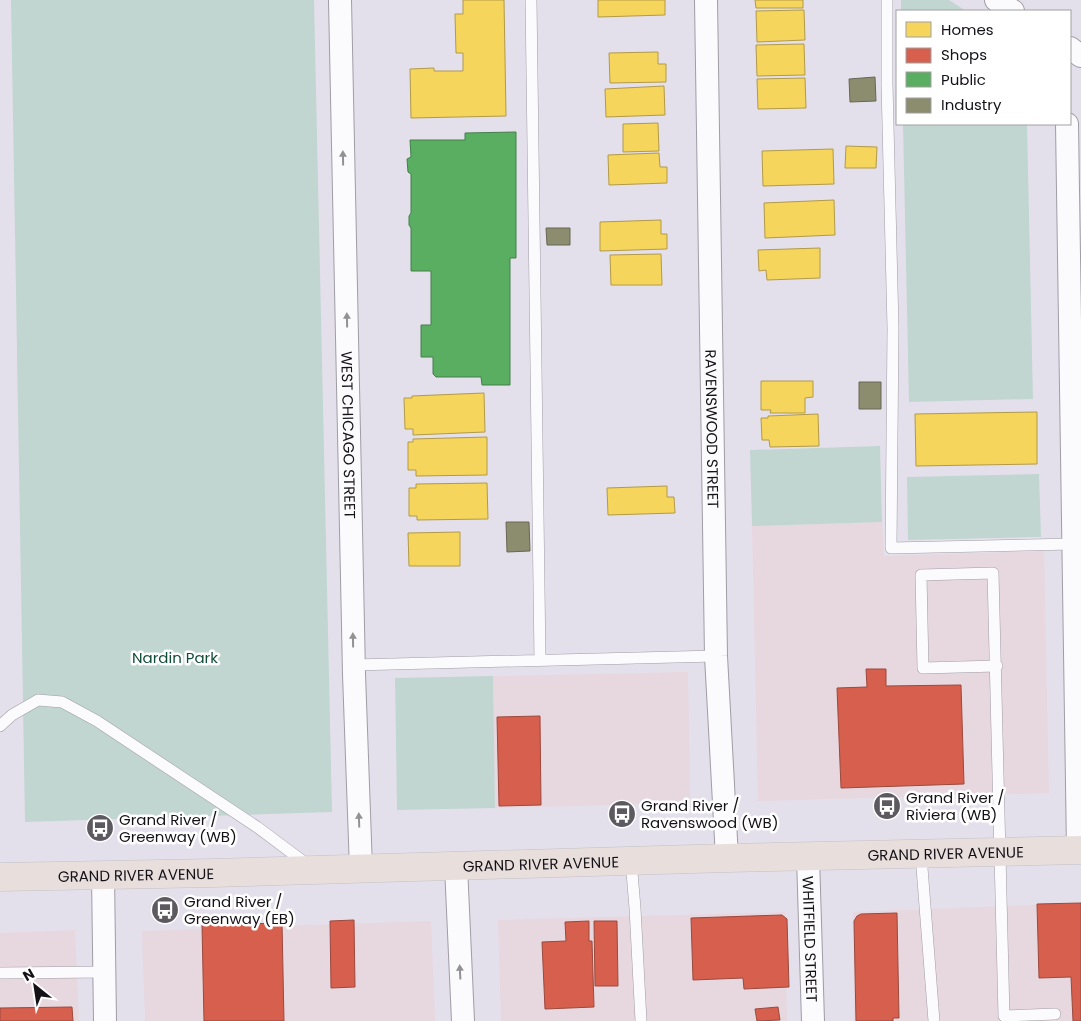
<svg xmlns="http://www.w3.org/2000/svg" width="1081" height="1021" font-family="Poppins,sans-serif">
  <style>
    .commercial { fill: #e7d7df }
    .green { fill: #c1d6d0 }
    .homes { fill: #f6d55c; stroke: #b29a47 }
    .shops { fill: #d6604d; stroke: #9c483d }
    .public { fill: #5aae61; stroke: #457f4b }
    .industry { fill: #8c8c6e; stroke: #686754 }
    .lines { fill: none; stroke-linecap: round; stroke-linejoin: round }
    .service-casing { stroke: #a09da5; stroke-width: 12 }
    .minor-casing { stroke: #a09da5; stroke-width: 24 }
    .primary-casing { stroke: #c2c0c5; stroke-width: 29 }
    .service { stroke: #fbfafc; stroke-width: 11 }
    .minor { stroke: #fbfafc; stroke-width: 22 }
    .primary { stroke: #e8dfdd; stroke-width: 28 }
    .oneway { fill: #939195 }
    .labels { text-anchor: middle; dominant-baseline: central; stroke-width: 5; stroke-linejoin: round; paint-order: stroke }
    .street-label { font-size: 15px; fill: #141117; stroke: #fff }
    .park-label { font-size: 15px; fill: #104d37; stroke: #fff }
    .poi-label { font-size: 15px; fill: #141117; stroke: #fff; text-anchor: start }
  </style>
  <rect width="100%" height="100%" fill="#e4e0eb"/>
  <path class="commercial" d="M882 522 884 556 1044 551 1049 793 758 801 752 526Z
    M688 672 690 803 495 808 493 676Z
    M1081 903V1021H854L853 912Z
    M785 912 787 1021H501L498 920Z
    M431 921 435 1021H145L142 931Z
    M75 930 79 1021H0V933Z"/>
  <path class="green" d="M11 0H314L332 812 25 822Z
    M901 0H949L966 11H901Z
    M903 124H1027L1033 399 909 402Z
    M880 446 882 522 752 526 750 450Z
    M1039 474 1041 537 908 540 907 477Z
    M493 676 495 808 397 810 395 678Z"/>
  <path class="homes" d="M463 0H504L506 116 411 118 410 69 434 68V71H463V53H456L455 14H463Z
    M598 0H665V15L598 17Z
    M755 0H803V8H756Z
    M804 10 805 40 757 42 756 11Z
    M804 44 805 75 757 76 756 45Z
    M658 52V64H666V82L610 83 609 53Z
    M805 78 806 108 758 109 757 79Z
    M664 86 665 115 606 117 605 89Z
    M658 123 659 151 623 152V124Z
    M846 146 877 147 876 168H845Z
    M833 149 834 184 763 186 762 151Z
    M659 153 660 167H667V183L609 185 608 155Z
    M834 200 835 235 765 238 764 203Z
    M661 220V234H667V249L600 251V222Z
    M820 248V278L767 280 766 270 759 271 758 250Z
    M661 254 662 285H611L610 255Z
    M761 381H813V397L805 398V413H770L771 410H761Z
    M484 393 485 432 413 435V429H405L404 398H412V396Z
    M1037 412V464L916 466 915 414Z
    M818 414 819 446 770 447 769 440H762L761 418H768V416Z
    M487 437V475L416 476V470H408V442H413V439Z
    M487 483 488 519 417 520V516H409V488H416V484Z
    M667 486V497H674L675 513 608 515 607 488Z
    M460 532V566H409L408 533Z"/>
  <path class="shops" d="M866 669H886V686L961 685 964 784 841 788 837 688 867 687Z
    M540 716 541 805 499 806 497 717Z
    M1081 903V1021H1073L1071 977 1039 978 1037 904Z
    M897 913 899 1018H893V1021H856L854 921 857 916 861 914Z
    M782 915 787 919 789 987 744 989 743 978 693 980 691 918Z
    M354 920 355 987 331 988 330 921Z
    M589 921V941H592L594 1007 545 1009 542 942 566 941 565 922Z
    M594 921H617L618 986H595Z
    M282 923 284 1021H204L202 925Z
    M72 1007 73 1021H0V1008Z
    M778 1007 780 1020 757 1021 755 1009Z"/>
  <path class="public" d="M516 132V258H510V385H482L481 377H436L433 374V357H421V325H431V271H411V228L409 225V216L411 213V174L408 172 407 159 411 157 410 140H465V133Z"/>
  <path class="industry" d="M875 77 876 101 850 102 849 79Z
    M546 228H570V245H547Z
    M859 382H881V409H859Z
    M506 522H529L530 551 507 552Z"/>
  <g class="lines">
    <g class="service-casing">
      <path id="service" d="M531 0 540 660
        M887 0V84L893 328 891 548 1073 544
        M354 665 716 656
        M997 666 923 668 921 575 993 573 1004 1016 1055 1014
        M0 726 12 715 38 700 62 702 97 721 257 827 308 865
        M921 855 934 1021
        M631 861 635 908 641 1021
        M0 973 105 972"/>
    </g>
    <g class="minor-casing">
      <g id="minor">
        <path id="s1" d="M340 0 354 674 361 869"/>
        <path id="s2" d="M706 0 716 656 727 858"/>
        <path d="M996 0 1013 11"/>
        <path d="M1070 48 1081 56"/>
        <path d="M1067 124 1078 850"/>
        <path id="s3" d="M808 857 813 1021"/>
        <path d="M456 866 463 1021"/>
        <path d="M103 875 105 1021"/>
      </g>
    </g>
    <g class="primary-casing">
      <g id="primary">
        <path id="s4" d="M0 877 214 873 727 858 1081 850"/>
      </g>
    </g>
    <use href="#service" class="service"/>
    <use href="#minor" class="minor"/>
    <use href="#primary" class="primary"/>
  </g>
  <defs><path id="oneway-solid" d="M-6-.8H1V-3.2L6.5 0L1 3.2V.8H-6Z" transform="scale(1.25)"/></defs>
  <g class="oneway">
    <use href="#oneway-solid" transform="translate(343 158) rotate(-91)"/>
    <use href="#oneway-solid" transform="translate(347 320) rotate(-91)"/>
    <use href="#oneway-solid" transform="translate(353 640) rotate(-91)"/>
    <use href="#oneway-solid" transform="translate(359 820) rotate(-92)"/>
    <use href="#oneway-solid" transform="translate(460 972) rotate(-93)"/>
  </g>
  <defs>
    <g id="bus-disc" transform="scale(1.4375)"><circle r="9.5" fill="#5d5961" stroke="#fff"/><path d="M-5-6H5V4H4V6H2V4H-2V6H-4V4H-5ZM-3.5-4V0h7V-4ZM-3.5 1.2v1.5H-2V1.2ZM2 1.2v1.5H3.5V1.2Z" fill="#fff"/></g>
  </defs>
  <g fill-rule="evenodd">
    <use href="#bus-disc" x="887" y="806"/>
    <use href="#bus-disc" x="622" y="814"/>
    <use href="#bus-disc" x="100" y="828"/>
    <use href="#bus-disc" x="165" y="910"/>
  </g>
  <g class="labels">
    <g class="street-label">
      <text stroke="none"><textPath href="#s2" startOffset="429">RAVENSWOOD STREET</textPath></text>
      <text stroke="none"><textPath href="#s1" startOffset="435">WEST CHICAGO STREET</textPath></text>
      <text stroke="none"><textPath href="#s4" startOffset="946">GRAND RIVER AVENUE</textPath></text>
      <text stroke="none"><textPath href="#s4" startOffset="541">GRAND RIVER AVENUE</textPath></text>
      <text stroke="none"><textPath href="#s4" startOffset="136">GRAND RIVER AVENUE</textPath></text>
      <text stroke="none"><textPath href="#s3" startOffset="82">WHITFIELD STREET</textPath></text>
    </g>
    <g class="park-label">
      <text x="175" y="657">Nardin Park</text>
    </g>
    <g class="poi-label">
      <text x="906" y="797">Grand River /<tspan x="906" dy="17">Riviera (WB)</tspan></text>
      <text x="641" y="805">Grand River /<tspan x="641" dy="17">Ravenswood (WB)</tspan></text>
      <text x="119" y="819">Grand River /<tspan x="119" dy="17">Greenway (WB)</tspan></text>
      <text x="184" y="901">Grand River /<tspan x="184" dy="17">Greenway (EB)</tspan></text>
    </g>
  </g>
  <rect x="896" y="10" width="175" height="115" fill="#ffffff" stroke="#a1a0a2"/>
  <rect x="906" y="22" width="25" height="15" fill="#f6d55c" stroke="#a1a0a2"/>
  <text x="941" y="35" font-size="15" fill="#141117">Homes</text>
  <rect x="906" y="48" width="25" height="15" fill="#d6604d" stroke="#a1a0a2"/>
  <text x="941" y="60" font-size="15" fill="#141117">Shops</text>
  <rect x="906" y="72" width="25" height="15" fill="#5aae61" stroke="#a1a0a2"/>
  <text x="941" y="85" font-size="15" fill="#141117">Public</text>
  <rect x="906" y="98" width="25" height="15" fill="#8c8c6e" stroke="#a1a0a2"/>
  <text x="941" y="110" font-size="15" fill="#141117">Industry</text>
  <g transform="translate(35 986) rotate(330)" stroke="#ffffff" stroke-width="4" paint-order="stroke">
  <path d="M0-4L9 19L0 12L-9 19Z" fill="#141117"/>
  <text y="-8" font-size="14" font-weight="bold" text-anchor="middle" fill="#141117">N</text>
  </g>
</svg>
